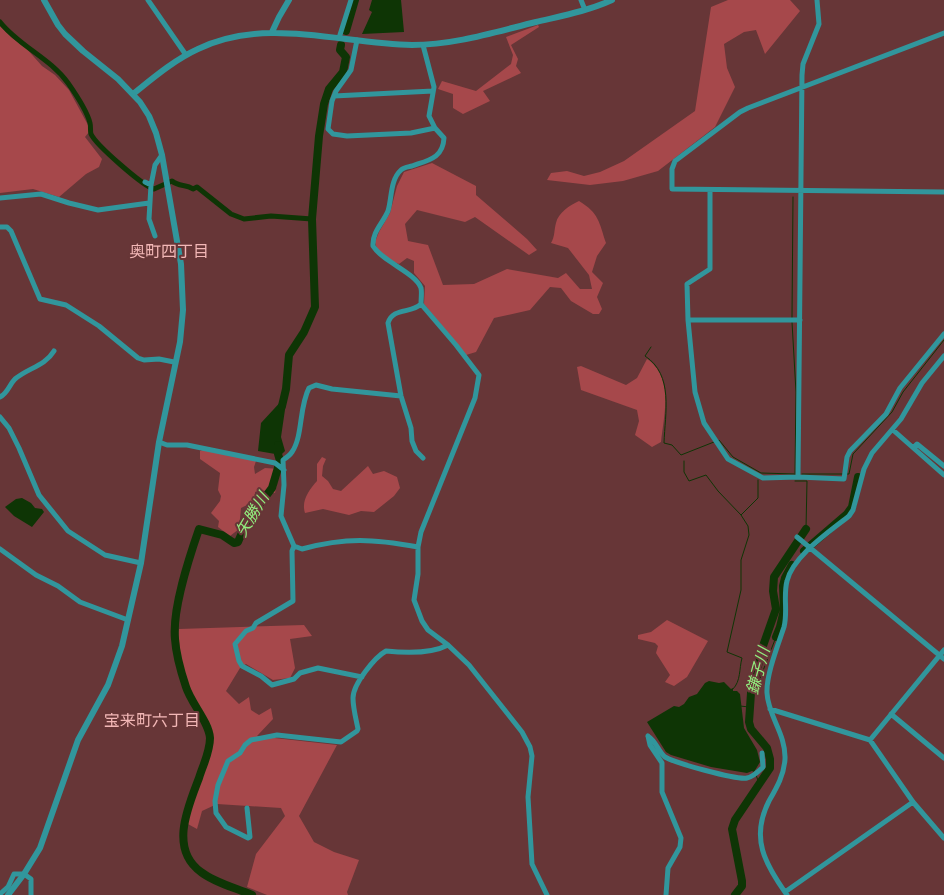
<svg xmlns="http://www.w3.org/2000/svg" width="944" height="895" font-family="'Sofia Sans Condensed','Noto Sans JP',sans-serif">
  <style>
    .green { fill: #a6484b }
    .water { fill: #0e3505 }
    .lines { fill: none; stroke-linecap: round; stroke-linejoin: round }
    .stream { stroke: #0e3505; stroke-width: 1 }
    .canal { stroke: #0e3505; stroke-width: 5 }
    .river { stroke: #0e3505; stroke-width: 8 }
    .minor { stroke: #31969c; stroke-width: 5 }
    .tertiary { stroke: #31969c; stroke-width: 6 }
    .labels { text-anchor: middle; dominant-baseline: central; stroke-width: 4; stroke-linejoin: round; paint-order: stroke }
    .neighbourhood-label { font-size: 16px; fill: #f2b7b6; stroke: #673637 }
    .water-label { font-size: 16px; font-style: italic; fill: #92ee7e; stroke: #673637 }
  </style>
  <rect width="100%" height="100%" fill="#673637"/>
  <path class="green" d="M728 0H790L800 11 765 54 756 30 744 32 724 44 727 68 735 87 715 127 658 171 623 181 590 185 547 180 551 173 567 171 584 176 600 172 624 161 695 111 711 7Z
    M538 25 539 27 511 45 518 59 516 66 521 73 483 91 490 101 463 114 453 108V94L438 89 442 81 476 91 511 64 513 55 506 37Z
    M0 26 11 37 26 48 42 66 55 75 69 90 88 125 89 132 85 137 102 159 99 167 86 174 59 197 33 189 0 193Z
    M432 163 476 186V195L527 239 537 250 529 255 475 217 465 222 417 210 405 224 408 241 428 245 443 285 474 284 507 269 558 278 566 273 580 289H592L589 275 568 248 551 243C555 236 554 230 556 223 558 213 570 205 579 201 599 213 599 222 606 243L597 256 592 272 603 283 597 297 602 309 599 314H593L571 301 561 288 550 287 530 310 494 318 476 352 466 355 424 304 425 286 414 273V261L407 258 399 264 392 261 377 249 375 242 379 232 390 213 397 186 404 172Z
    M647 359C674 377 664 414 661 442L652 447 635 435 639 421 637 410 581 390 577 367 581 366 626 385 637 378Z
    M203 450 256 461 254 467 255 474 265 468 280 469 275 493 260 490 255 492 256 502 251 510 247 505 241 508 239 529 230 536 218 527 219 521 211 513 220 501 221 496 218 490 220 473 200 459V451Z
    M322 457 326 459 323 466 322 476 328 481 333 489 341 491 368 466 373 474 384 471 397 477 400 488 394 496 374 512 361 511 349 515 323 509 305 513C301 501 309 490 317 481V464Z
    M667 620 708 641 687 677 674 686 665 682 670 675 656 653 658 646 655 643 638 639V635L651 632Z
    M304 625 312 636 290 639 295 668 290 678 273 680 246 664 240 668 226 691 239 704 249 697 251 710 259 715 271 708 273 719 257 736 337 745 299 816 314 842 334 852 359 860 347 892 348 895H267L247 887 256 854 285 816 281 808 217 804 202 811 197 829 186 823 212 734C195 699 177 669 179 629Z"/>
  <path class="water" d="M372 0H401L404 32 362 34 372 12 369 10Z
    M287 396 281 437 285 451 281 455 258 451 261 423 285 397Z
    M22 498 31 503 35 508 42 509 44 512 32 527 14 516 5 507 16 499Z
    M709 681 719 683 724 682 731 689 733 688V691H737L740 694 744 728 757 750 760 762 754 772 752 771 747 773 711 767 671 755 666 752 647 722 674 706 679 707 684 704 689 697 697 694 705 683Z"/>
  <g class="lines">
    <path class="stream" d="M792 318 793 197
      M792 322 796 392 795 475
      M651 347 645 356C674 375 665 413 664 443L672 445 681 455 714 442
      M718 441 719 440 733 457 761 473 794 474
      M684 461V472L689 481 706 475 718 491 741 515
      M802 474H843
      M847 474H849L853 454 892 412 903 392 944 340
      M795 481H807L806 529
      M733 689C741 681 739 669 742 658L727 652 741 590V560L749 535 748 526 741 515 758 498V480
      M740 706 749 707 776 637
      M756 775 759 783"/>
    <path class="canal" d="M0 22C19 46 50 58 68 83 75 93 87 111 90 123 91 127 90 131 91 134 96 145 143 186 154 189L172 181C179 187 186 184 193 189L197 187 231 214 244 219 271 216 312 219"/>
    <path class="river" d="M346 31 355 0
      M282 406 286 389 289 355 304 332 315 307 312 219 319 136 324 104 329 89 343 72 346 57 340 50 341 45
      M804 551 847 514 852 507 858 477
      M776 637 780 627 784 610 783 586 785 578 792 565
      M252 895C236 888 215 883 201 872 169 849 188 807 199 778 203 765 210 752 210 738 209 722 191 703 186 687 181 672 176 655 175 639 172 609 189 558 199 529L222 535 234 543 238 542 247 521 272 488 280 461 278 454V445
      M735 895 742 886V881L732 829 735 820 770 768V759L767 748 751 729 749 722 751 693 763 646 776 609 773 591 774 577 806 529"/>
    <path class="minor" d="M148 0 186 55
      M581 0 585 10
      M944 33 748 108 740 112 675 161 672 169V189L944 192
      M339 38 351 0
      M357 40 351 70 336 91 332 101 328 129 333 134 347 136 411 133 435 128
      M423 45 434 87 429 116 435 128 444 138C443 158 429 160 412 166 408 167 404 167 401 170 390 180 392 198 388 211 383 223 372 232 373 246 383 262 416 273 421 288 422 293 421 298 421 304L456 345 479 375 475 398 421 532 418 547V574L414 600 422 621 428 630 448 645 469 665 522 732 530 747 532 756 528 797 532 864 547 895
      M334 96 433 91
      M145 182 151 185 155 165 162 155
      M151 185 149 219 155 236
      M710 190V269L687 284 688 320 695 392 704 423 728 459 763 478 798 477 844 479 847 457 850 451 886 414 900 388 944 334
      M0 198 41 194 69 203 98 210 149 203
      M0 227H7L11 231 40 299 66 305 99 326 138 358 144 360 159 359 174 362
      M421 304C411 314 393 307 388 323L401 396 411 428 412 441 416 451 423 458
      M688 320H800
      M0 397C8 393 9 385 15 379 28 368 45 366 54 351
      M0 417 9 428 19 448 39 495 68 531 105 555 141 563
      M893 430 944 475
      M159 442 167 445H187L275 463 284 470
      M914 447 917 444 944 466
      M798 477 802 75 803 64 819 24 817 0
      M797 537 944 659
      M294 546 302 549C346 537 374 539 418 547
      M0 549 36 575 58 586 80 602 128 620
      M362 677 318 668 300 673 294 679 272 685 261 676 242 666 239 661 235 644 246 631 253 628 256 623 293 601 292 551 294 546 281 516 284 485 283 460C286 458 290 455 292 452 303 436 299 407 309 388L316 385 332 389 401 396
      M770 709 870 740 913 802 944 838
      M891 714 944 758
      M648 736 650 745 662 763V792L681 838 680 847 668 868 666 895
      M648 736C656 741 658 751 665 757 675 763 736 780 747 778 753 777 759 771 763 767L762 753
      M870 740 944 650
      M247 808 250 837 248 838 226 827 216 813 215 801 218 785 228 761 240 753 245 745 251 740 277 735 341 742 357 731 358 729C356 719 353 708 353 698 353 684 375 657 386 651 405 653 431 654 448 645
      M785 892 913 802
      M0 894 8 887 14 874H24L31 879V895
      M787 895C765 864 750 838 769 801 777 787 784 775 785 759 786 734 768 716 767 693 766 675 778 645 784 627 788 612 783 596 787 581 793 556 829 532 849 516L853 510 864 469 872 453 901 419 922 383 944 356"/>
    <path class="tertiary" d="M272 32 279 17 289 0
      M133 94C153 78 174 60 198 49 267 16 341 44 412 45 454 45 495 32 536 22 561 16 588 11 612 0
      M8 895 24 874 40 848 78 740 108 685 122 646 141 563 159 442 180 342 183 310 181 264 162 155 156 133 149 116 140 102 118 79 83 51 65 34 58 25 44 0"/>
  </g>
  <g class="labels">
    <g class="neighbourhood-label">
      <text x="169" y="252">奥町四丁目</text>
      <text x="152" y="721">宝来町六丁目</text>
    </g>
    <g class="water-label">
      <text transform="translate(253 515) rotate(-59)">矢勝川</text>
      <text transform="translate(759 671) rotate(-75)">鎌子川</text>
    </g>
  </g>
</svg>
